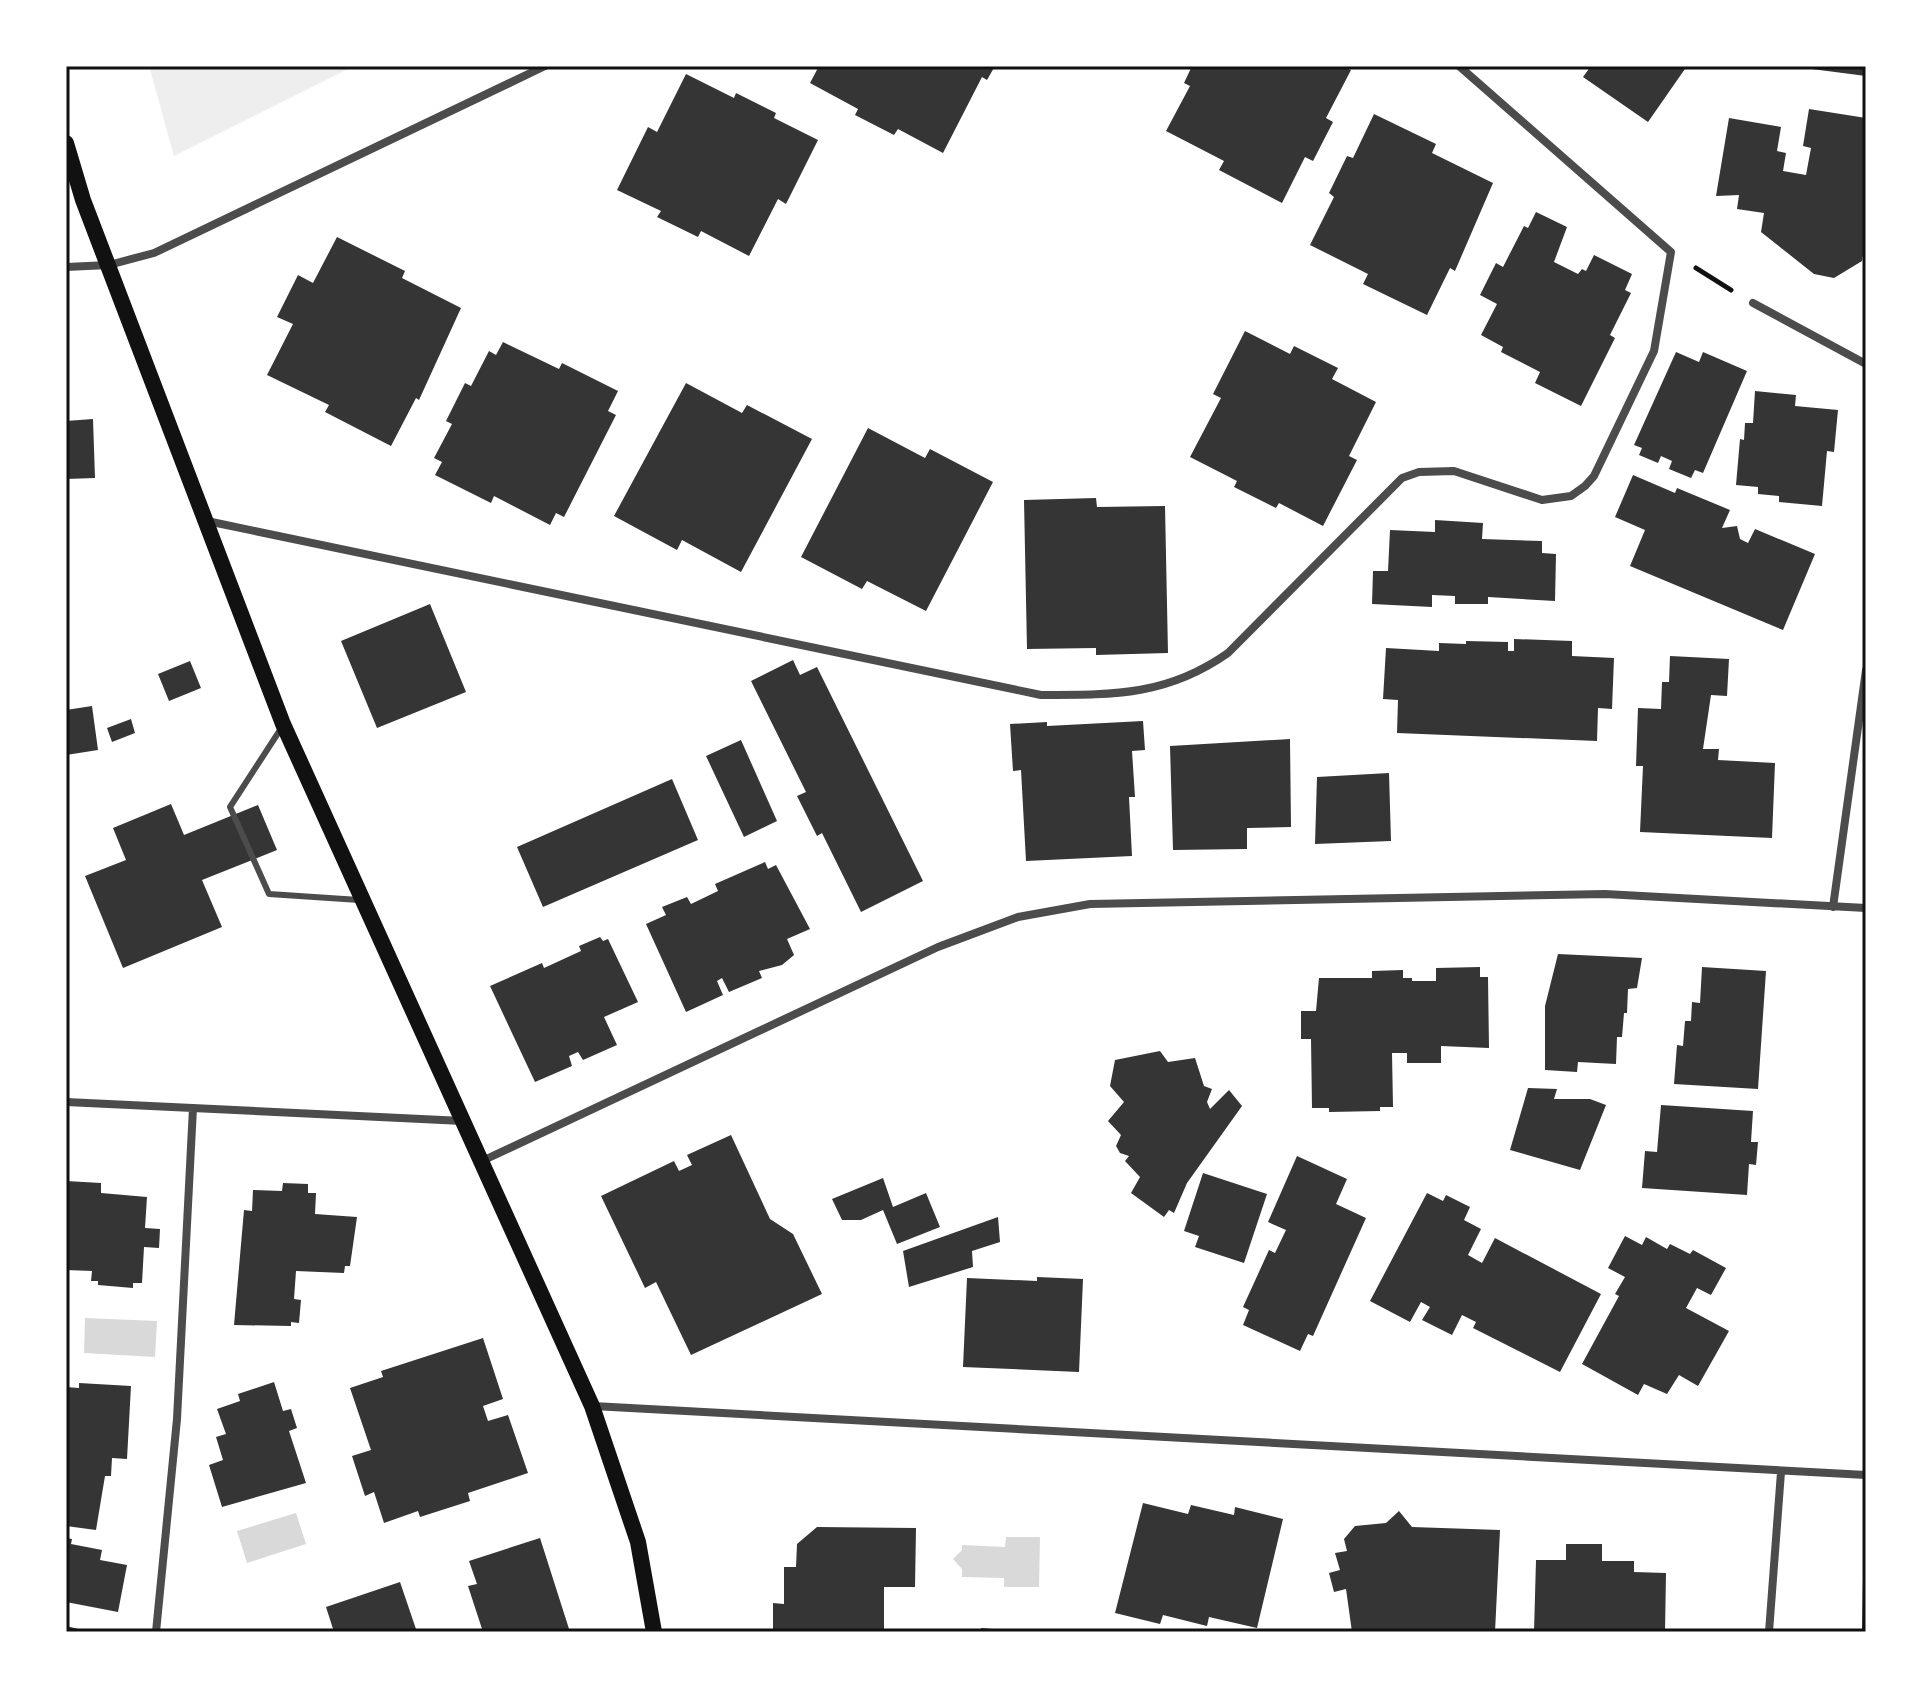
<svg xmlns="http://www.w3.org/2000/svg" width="1932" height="1698" font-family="Manrope,sans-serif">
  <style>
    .green { fill: #eee }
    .water { fill: #d9d9d9 }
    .building { fill: #353535 }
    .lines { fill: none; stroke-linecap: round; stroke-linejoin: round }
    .path { stroke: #111; stroke-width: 5 }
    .service { stroke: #4c4c4c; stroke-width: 6 }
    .minor { stroke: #4c4c4c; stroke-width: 8 }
    .secondary { stroke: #111; stroke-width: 16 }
    .neatline { fill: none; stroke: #111; stroke-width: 3 }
  </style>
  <rect width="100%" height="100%" fill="#fff"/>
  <path class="green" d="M149 66H354L174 156Z"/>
  <path class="water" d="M85 1318 157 1321 155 1357 84 1353Z
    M296 1513 306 1544 247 1563 237 1531Z
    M1006 1537H1040L1039 1587H1004V1578L962 1577V1569L953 1559 962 1550V1545L1005 1547Z"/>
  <path class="building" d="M819 66H995L987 80 982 77 943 153 898 129 894 135 855 115 858 109 810 83Z
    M1192 66H1342L1351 70 1326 118 1333 122 1313 161 1305 157 1282 203 1219 170 1224 161 1166 131 1190 86 1184 83Z
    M1591 66H1687L1648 122 1583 77Z
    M1805 66H1866V76L1804 68Z
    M686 74 734 98 736 93 776 113 774 118 818 140 786 204 778 199 749 256 701 231 698 237 657 217 661 211 617 190 648 127 657 132Z
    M1809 109 1866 118V238L1862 261 1834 278 1814 274 1761 232 1764 213 1737 209 1739 195 1716 196 1729 118 1781 127 1777 151 1786 153 1783 171 1806 175 1811 148 1803 146Z
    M1374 114 1436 144 1432 153 1493 183 1455 271 1450 268 1427 315 1363 284 1368 274 1310 245 1334 197 1329 193 1347 156 1353 158Z
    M1536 212 1567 227 1554 262 1578 274 1582 269 1586 271 1594 255 1632 274 1625 290 1631 293 1610 335 1615 338 1581 406 1535 383 1540 372 1501 352 1503 347 1481 335 1497 304 1480 295 1496 263 1503 267 1524 226 1528 228Z
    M337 237 405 271 402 278 461 308 419 400 416 398 391 446 325 412 329 405 267 375 293 324 277 317 298 275 313 283Z
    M1245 331 1290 354 1294 346 1338 368 1332 379 1376 402 1349 456 1357 460 1323 526 1279 503 1276 508 1234 487 1237 481 1190 457 1221 398 1213 394Z
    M503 342 559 369 562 363 618 391 608 411 616 415 564 517 556 513 550 525 494 496 491 503 435 475 442 462 434 458 452 424 446 421 465 383 471 386 489 351 496 355Z
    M1676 352 1699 362 1703 352 1747 371 1703 473 1695 470 1691 478 1669 469 1672 461 1661 456 1658 463 1639 455 1642 448 1634 445Z
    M686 383 742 413 747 405 812 439 741 572 682 540 677 550 614 516Z
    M1755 391 1796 395 1795 406 1838 410 1834 452 1827 451 1822 506 1779 502V496L1758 494V487L1736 485 1740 439 1744 440 1745 423H1753Z
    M93 419 95 478 66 479V421Z
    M868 428 925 458 930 449 993 482 926 611 867 581 862 589 801 557Z
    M1633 475 1675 493 1677 488 1730 510 1722 528 1737 526 1740 539 1748 543 1755 529 1815 554 1783 630 1630 566 1645 530 1615 517Z
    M1096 498 1097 507 1165 506 1168 653 1096 655V648L1027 649 1024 500Z
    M1435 520 1483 523 1482 539 1542 541V553L1556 554 1555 601 1488 597V604H1455V596L1432 595V607L1372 604 1373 571H1388L1390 530 1435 532Z
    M430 604 466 692 377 728 341 641Z
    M1514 639 1572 641V656L1614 658 1612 709 1598 708 1597 741 1397 733 1398 700 1383 699 1386 648 1439 651V643L1466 644V641L1508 642V651H1514Z
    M1670 656 1729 659 1727 696 1711 695 1703 749H1719L1718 760 1775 763 1772 838 1640 832 1643 766H1636L1638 708 1661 709 1662 682H1669Z
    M793 660 800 675 817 667 923 881 861 912 822 833 817 836 797 796 806 792 751 681Z
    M190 661 201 688 169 701 158 674Z
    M92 706 98 750 66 755V710Z
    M131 719 135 733 112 742 107 728Z
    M1143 721 1145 750 1132 751 1135 797H1129L1132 856 1026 861 1021 770 1013 771 1010 724 1047 722V726Z
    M1290 739 1291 827 1247 828V849L1173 850 1170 746Z
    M741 740 777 821 744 837 706 756Z
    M1389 773 1391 841 1315 844 1317 777Z
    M672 779 698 840 543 907 517 847Z
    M171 804 184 835 258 805 277 850 202 880 222 927 123 968 85 876 126 860 113 828Z
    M765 862 768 869 776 865 810 929 787 939 794 955 782 965 759 971 762 978 729 992 722 978 717 981 723 995 686 1012 646 924 666 915 662 907 687 897 691 904 718 891 715 884Z
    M600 937 603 941 608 939 638 1002 604 1017 617 1045 583 1060 578 1052 569 1056 572 1066 535 1082 490 986 542 963 544 968 581 951 579 946Z
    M1558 954 1642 958 1637 988 1628 989 1627 1013H1624L1622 1037H1617L1616 1064 1578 1062 1577 1072 1545 1070V1006Z
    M1480 967V977H1488L1489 1048 1441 1046V1063H1407V1053H1392L1393 1107H1380V1111L1329 1112V1108H1312L1311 1039H1301V1011H1316L1319 978H1372V971L1403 970V978H1412V981H1436V968Z
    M1702 967 1766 971 1758 1089 1674 1084 1677 1045 1683 1046 1685 1021H1691L1692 1002 1700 1003Z
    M1160 1051 1168 1062 1195 1058 1204 1086 1212 1089 1207 1102 1210 1109 1229 1090 1242 1106 1187 1183 1174 1213 1169 1210 1164 1217 1131 1193 1140 1177 1125 1161 1129 1156 1120 1153 1116 1146 1121 1135 1108 1121 1124 1102 1110 1086 1115 1060Z
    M1528 1088 1557 1089 1554 1099H1590L1606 1105 1580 1170 1510 1150Z
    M1661 1105 1753 1111 1751 1142H1758L1756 1165 1749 1164 1747 1195 1642 1188 1645 1151 1657 1152Z
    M731 1135 770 1219 793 1234 822 1294 691 1355 656 1282 645 1288 601 1196 674 1161 679 1171 692 1165 687 1155Z
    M1297 1156 1347 1179 1336 1204 1366 1218 1313 1336 1308 1334 1300 1351 1243 1325 1249 1310 1243 1307 1269 1250 1275 1253 1286 1230 1268 1222Z
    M1203 1173 1267 1194 1244 1263 1195 1247 1199 1236 1184 1231Z
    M883 1178 893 1207 926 1193 940 1227 897 1244 883 1210 861 1220H842L832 1199Z
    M66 1181 101 1183V1193L147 1197 145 1228 160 1229 159 1248 144 1247 142 1283H133V1288L98 1285V1281H91L92 1271 66 1270Z
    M283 1183 308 1184V1193H316L315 1214 357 1217 350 1266H345L344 1273 296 1271 294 1299 301 1300 299 1323 291 1322V1326L234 1325 244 1210 252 1211 253 1190 282 1191Z
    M1427 1193 1443 1201 1446 1195 1470 1207 1464 1220 1481 1229 1468 1255 1482 1263 1495 1238 1601 1294 1560 1372 1473 1328 1476 1322 1462 1315 1452 1335 1422 1320 1430 1307 1421 1302 1410 1322 1370 1301Z
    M998 1217 1000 1242 972 1251 973 1267 909 1287 903 1251Z
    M1625 1236 1642 1245 1646 1237 1667 1249 1670 1244 1690 1254 1693 1250 1726 1268 1711 1295 1697 1288 1686 1308 1729 1331 1698 1386 1679 1375 1667 1394 1644 1384 1638 1395 1582 1364 1619 1296 1615 1294 1625 1277 1608 1268Z
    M1037 1277 1083 1279 1079 1372 963 1367 967 1278 1037 1281Z
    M483 1338 503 1399 483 1406 488 1421 508 1415 528 1473 468 1493 470 1501 420 1517 418 1511 384 1523 374 1492 365 1496 352 1456 371 1450 350 1388 383 1377 381 1371Z
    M274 1382 283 1411 291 1409 297 1428 289 1431 306 1483 222 1507 209 1465 223 1460 216 1437 226 1434 217 1409 240 1401 238 1394Z
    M79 1383 131 1386 127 1459 112 1458 111 1476H105L96 1530 66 1526V1387L79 1388Z
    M1143 1503 1188 1514 1191 1505 1234 1515 1235 1507 1283 1519 1257 1628 1209 1617 1207 1626 1163 1615 1160 1624 1115 1613Z
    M1399 1511 1412 1527 1500 1530 1495 1632H1352L1346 1589 1334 1592 1329 1573 1340 1570 1335 1553 1347 1551 1344 1539 1355 1526 1386 1523Z
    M817 1527 916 1528 915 1587H884V1632H773V1603L784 1604V1567H796L797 1544Z
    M66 1538 72 1539 71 1544 102 1550 100 1560 127 1565 118 1612 66 1602Z
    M540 1538 570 1632H483L468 1586 477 1584 469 1561Z
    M1566 1544H1602V1561H1634V1572L1666 1573 1665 1632H1534L1536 1560H1566Z
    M1863 1580H1866V1632H1862Z
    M400 1582 417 1632H334L326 1607Z
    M66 1626 87 1631V1632H66Z
    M981 1628 1005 1630V1632H980Z"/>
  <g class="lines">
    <path class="path" d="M1696 268 1731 290"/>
    <path class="service" d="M282 727 230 807 269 894 359 900"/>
    <path class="minor" d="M66 267 109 265 154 253 545 66
      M1753 303 1866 364
      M207 521 1041 695C1113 695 1167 696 1228 653L1402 478 1419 472 1454 471 1542 500 1571 496 1585 486 1594 476 1654 351 1671 252 1459 66
      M1833 907 1866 670
      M66 1102 463 1121
      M482 1161 938 947 1018 917 1090 904 1605 894 1866 908
      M593 1406 1866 1475
      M156 1632 177 1419 193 1108
      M1769 1632 1781 1472"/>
    <path class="secondary" d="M66 143 83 200 283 724 592 1406 638 1542 654 1632"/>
  </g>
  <rect width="1932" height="1698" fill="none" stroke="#ffffff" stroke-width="136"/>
  <rect x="68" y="68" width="1796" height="1562" class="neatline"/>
</svg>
